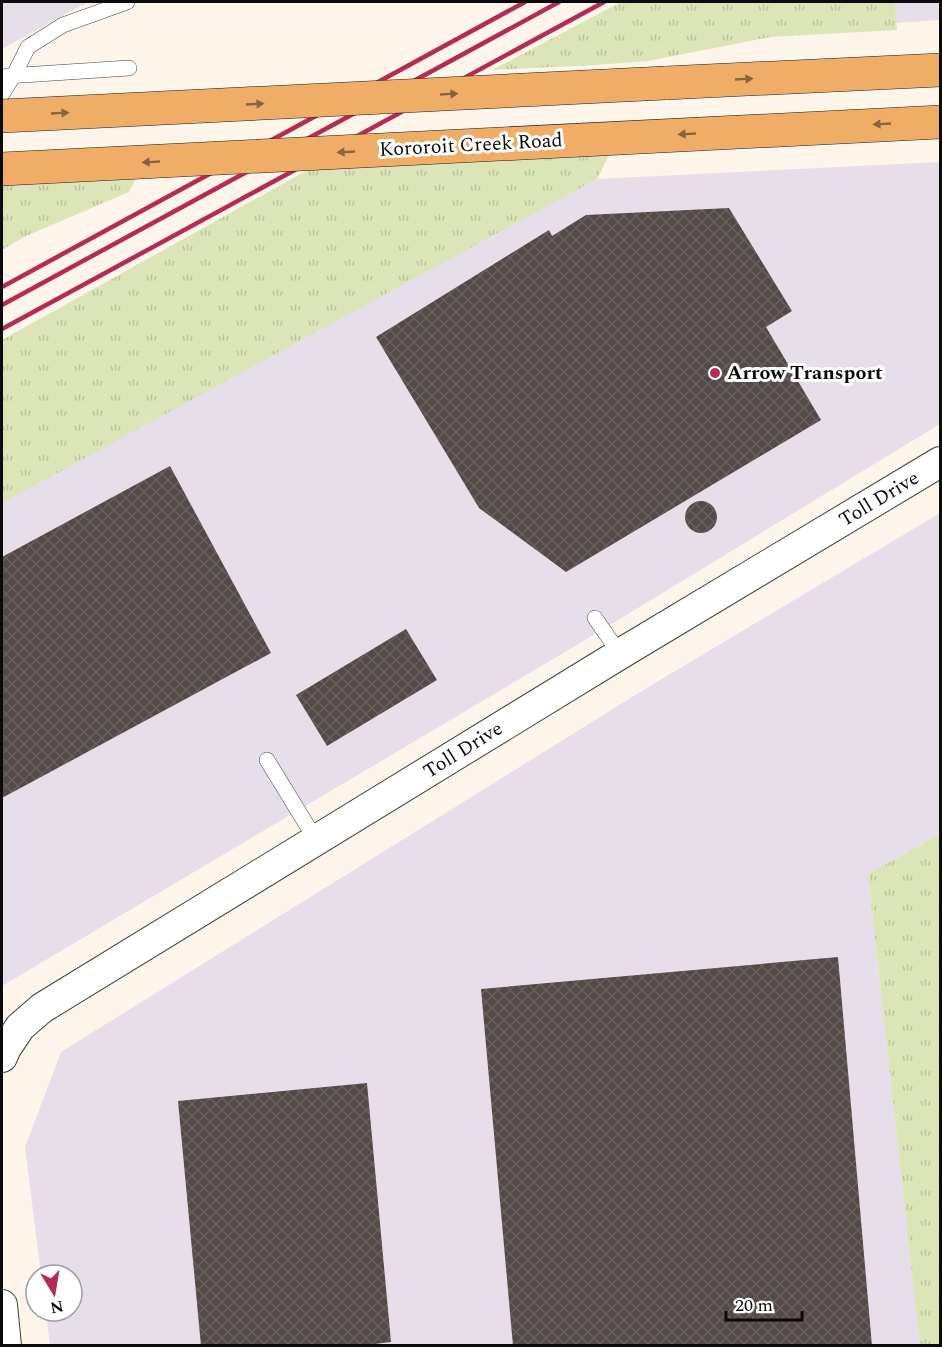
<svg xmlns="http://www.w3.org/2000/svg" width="942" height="1347" font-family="Spectral,serif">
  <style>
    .industrial { fill: #e6dfea }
    .grass { fill: url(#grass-tufts) }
    .building { fill: url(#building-cross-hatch) }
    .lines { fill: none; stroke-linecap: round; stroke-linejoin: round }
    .service-casing { stroke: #3e3e3e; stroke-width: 16 }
    .minor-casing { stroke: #3e3e3e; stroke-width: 32 }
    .primary-casing { stroke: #1c1c1c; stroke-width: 34 }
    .service { stroke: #fff; stroke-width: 15 }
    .minor { stroke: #fff; stroke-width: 30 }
    .primary { stroke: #f0ad68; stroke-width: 33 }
    .rail { stroke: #b22c54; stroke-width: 4.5 }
    .primary-bridge-casing { stroke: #1c1c1c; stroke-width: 34; stroke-linecap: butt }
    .primary-bridge { stroke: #f0ad68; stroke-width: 33 }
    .oneway { fill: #89643e }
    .poi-dot { fill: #b22c54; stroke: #fff; stroke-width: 2 }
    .labels { text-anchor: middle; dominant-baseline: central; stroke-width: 6; stroke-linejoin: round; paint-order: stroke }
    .street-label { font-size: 20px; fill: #0b0b0b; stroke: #fff }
    .poi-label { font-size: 20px; font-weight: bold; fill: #0b0b0b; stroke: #fff; text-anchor: start }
  </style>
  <defs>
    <pattern id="grass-tufts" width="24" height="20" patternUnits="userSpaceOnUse" patternTransform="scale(1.5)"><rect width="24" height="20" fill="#dbe5b7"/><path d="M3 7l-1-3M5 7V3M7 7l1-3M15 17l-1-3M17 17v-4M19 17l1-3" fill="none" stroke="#bbc39c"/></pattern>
    <pattern id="building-cross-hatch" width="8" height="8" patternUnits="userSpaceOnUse" patternTransform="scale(1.5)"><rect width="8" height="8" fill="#534a48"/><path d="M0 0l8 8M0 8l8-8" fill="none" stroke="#67605e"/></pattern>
  </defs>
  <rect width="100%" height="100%" fill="#fef5ea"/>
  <path class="industrial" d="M2 2H88L2 49Z
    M895 2H940V20L896 23Z
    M940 162V424L587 639 2 986V499L597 179Z
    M940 513V834L868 874 920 1345H50L46 1311H72V1275H41L25 1147 61 1052 645 689Z"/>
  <path class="grass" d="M621 2H895L897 30 771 37 648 61 596 65 492 70Z
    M612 149 597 179 2 503V340L311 168Z
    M138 175 129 192 26 236 2 250V182Z
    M940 834V1345L920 1346 868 874Z"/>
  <path class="building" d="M729 208 792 311 766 327 821 420 566 572 479 508 376 337 549 230 552 236 586 215Z
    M170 466 271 653 2 798V557Z
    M685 517a16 16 0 1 1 32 0a16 16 0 1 1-32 0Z
    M406 629 437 680 327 746 296 695Z
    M838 957 872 1346H513L481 989Z
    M367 1083 391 1342 358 1346H201L178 1101Z"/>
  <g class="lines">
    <g class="service-casing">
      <path id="service" d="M7 76 129 68
        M2 94 14 75 28 47 63 25 127 2
        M595 618 620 654
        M267 760 316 840"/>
    </g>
    <g class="minor-casing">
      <path id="minor" d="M2 1057 6 1048 20 1027 42 1008 620 654 940 462
        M2 1305 6 1346"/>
    </g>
    <g class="primary-casing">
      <path id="primary" d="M665 83 940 70"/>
    </g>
    <use href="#service" class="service"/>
    <use href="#minor" class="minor"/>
    <use href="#primary" class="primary"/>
    <path class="rail" d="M2 287 525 2
      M2 305 559 2
      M2 329 604 2"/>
    <g class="primary-bridge-casing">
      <path id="primary-bridge" d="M2 116 665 83
        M2 169 940 122"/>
    </g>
    <use href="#primary-bridge" class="primary-bridge"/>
  </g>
  <defs><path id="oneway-solid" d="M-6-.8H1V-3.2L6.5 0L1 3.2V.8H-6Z" transform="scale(1.5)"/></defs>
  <g class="oneway">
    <use href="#oneway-solid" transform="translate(744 79) rotate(-3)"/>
    <use href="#oneway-solid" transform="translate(449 94) rotate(-3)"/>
    <use href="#oneway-solid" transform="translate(255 104) rotate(-3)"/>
    <use href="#oneway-solid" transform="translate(60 113) rotate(-3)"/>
    <use href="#oneway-solid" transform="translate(882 124) rotate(177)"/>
    <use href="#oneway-solid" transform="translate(687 134) rotate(177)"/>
    <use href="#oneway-solid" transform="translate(346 152) rotate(177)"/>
    <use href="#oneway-solid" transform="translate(151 162) rotate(177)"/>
  </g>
  <circle class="poi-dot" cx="715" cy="373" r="6"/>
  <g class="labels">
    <g class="street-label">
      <text transform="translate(471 145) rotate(-3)">Kororoit Creek Road</text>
      <text transform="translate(879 499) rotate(-31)">Toll Drive</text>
      <text transform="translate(463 750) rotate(-32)">Toll Drive</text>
    </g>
    <g class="poi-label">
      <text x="727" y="373">Arrow Transport</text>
    </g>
  </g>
  <rect width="942" height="1347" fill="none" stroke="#0b0b0b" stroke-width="6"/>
  <g transform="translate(54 1293) rotate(169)"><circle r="28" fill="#ffffff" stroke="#9d9d9d" stroke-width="1.5"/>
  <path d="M0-4.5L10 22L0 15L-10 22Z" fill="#b22c54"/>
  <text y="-9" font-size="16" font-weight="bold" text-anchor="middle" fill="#0b0b0b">N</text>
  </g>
  <path d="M726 1311v9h76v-9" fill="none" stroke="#0b0b0b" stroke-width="3"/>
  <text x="735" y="1311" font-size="18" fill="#0b0b0b" stroke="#ffffff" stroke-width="4.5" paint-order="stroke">20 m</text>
</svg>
